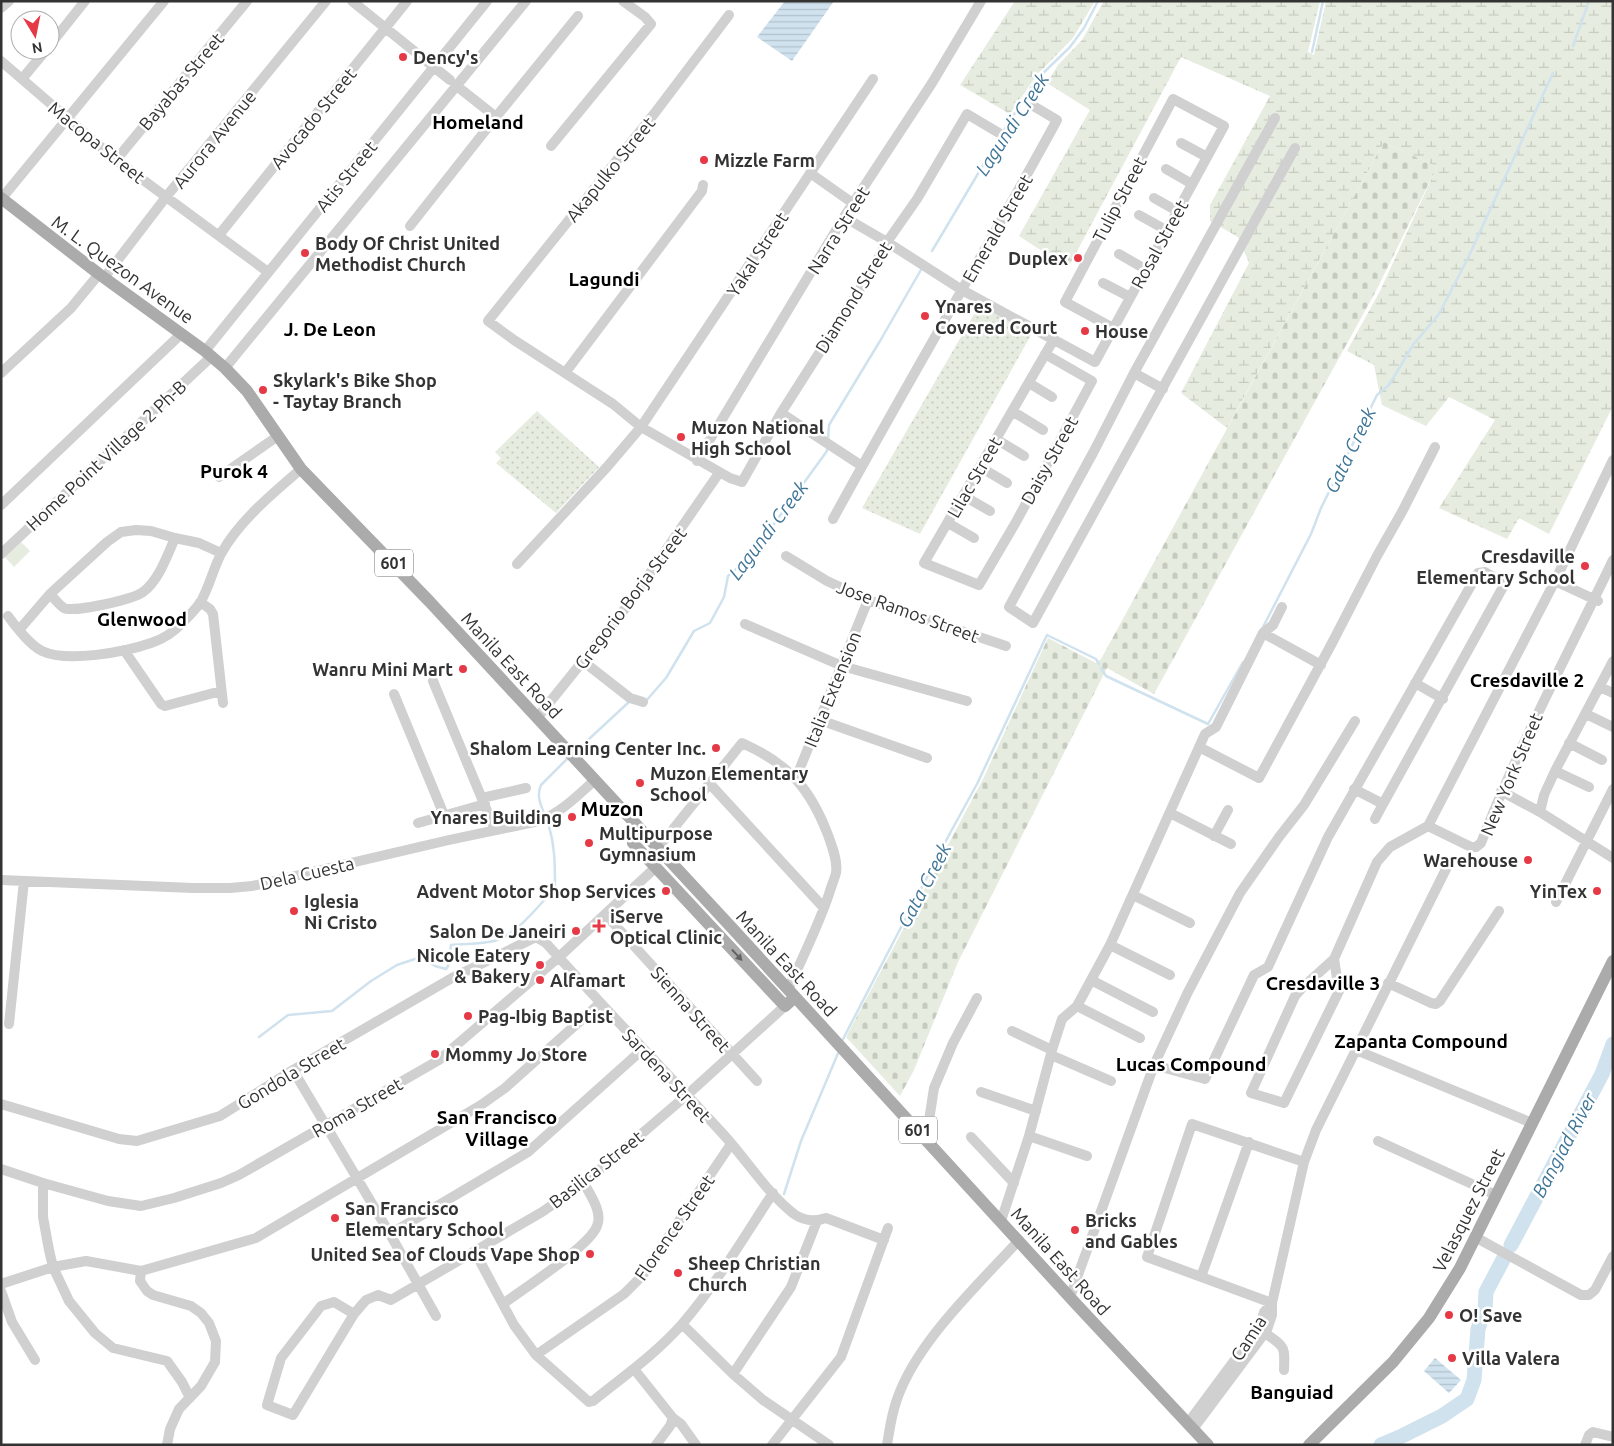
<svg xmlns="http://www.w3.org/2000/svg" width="1614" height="1446" font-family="Ubuntu,sans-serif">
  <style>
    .grass { fill: url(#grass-dots) }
    .wetland { fill: url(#wetland-marsh) }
    .cemetery { fill: url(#cemetery-stones) }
    .park { fill: #e6ecdf }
    .water { fill: url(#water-rules) }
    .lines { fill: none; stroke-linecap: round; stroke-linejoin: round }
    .stream { stroke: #cfe2ee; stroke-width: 2.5 }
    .river { stroke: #cfe2ee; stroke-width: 15 }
    .minor { stroke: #d0d0d0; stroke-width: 10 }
    .major { stroke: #ababab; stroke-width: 12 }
    .oneway { fill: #636363 }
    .poi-dot { fill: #e63946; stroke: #fff; stroke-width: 2 }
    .labels { text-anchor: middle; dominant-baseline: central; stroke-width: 5; stroke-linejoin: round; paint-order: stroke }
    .shield { fill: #fff; stroke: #707070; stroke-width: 1 }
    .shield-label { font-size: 16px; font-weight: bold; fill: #333 }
    .poi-label { font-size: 18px; font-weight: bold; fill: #333; stroke: #fff; text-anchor: start }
    .street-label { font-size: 18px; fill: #333; stroke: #fff }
    .neighbourhood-label { font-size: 19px; font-weight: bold; fill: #000; stroke: #fff }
    .water-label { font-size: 19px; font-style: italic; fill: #3f7597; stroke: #fff }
    .quarter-label { font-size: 20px; font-weight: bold; fill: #000; stroke: #fff }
  </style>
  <defs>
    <pattern id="grass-dots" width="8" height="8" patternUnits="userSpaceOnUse" patternTransform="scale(1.25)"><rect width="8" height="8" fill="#e6ecdf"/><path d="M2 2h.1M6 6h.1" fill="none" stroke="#c6cbc0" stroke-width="1.8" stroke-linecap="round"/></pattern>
    <pattern id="wetland-marsh" width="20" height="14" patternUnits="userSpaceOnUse" patternTransform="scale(1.25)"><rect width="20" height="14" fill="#e6ecdf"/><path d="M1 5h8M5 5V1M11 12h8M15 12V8" fill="none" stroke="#c6cbc0"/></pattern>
    <pattern id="cemetery-stones" width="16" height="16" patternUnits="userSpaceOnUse" patternTransform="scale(1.25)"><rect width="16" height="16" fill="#e6ecdf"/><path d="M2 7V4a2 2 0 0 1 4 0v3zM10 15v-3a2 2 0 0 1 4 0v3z" fill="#c6cbc0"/></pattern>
    <pattern id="water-rules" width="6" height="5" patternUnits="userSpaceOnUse" patternTransform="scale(1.25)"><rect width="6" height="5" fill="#cfe2ee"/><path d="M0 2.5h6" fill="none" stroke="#b2c2cd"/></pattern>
  </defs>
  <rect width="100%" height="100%" fill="#fff"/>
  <path class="grass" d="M984 297 1036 326 920 534 862 508Z
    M537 411 599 467 556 513 496 463 501 458 495 452Z"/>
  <path class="wetland" d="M1015 1H1095L1073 38 1036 76 1010 114 960 85Z
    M1104 1H1320L1308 52 1314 55 1326 1H1613V406L1549 534 1519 518 1507 539 1439 508 1495 420 1449 397 1426 426 1382 405 1374 365 1347 351 1380 291 1437 167 1384 142 1227 428 1181 393 1249 263 1238 237 1210 221V205L1270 96 1181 57 1068 268 1019 236 1090 110 1047 83 1058 65 1082 40Z"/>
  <path class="cemetery" d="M1384 142 1437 167 1377 289 1154 694 1107 668 958 962 914 1070 900 1096 846 1037 983 779 1048 638 1096 663 1101 659Z"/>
  <path class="park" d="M21 542 30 551 14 567 5 557Z"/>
  <path class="water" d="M785 1H834L792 61 757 37Z
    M1435 1358 1461 1380 1449 1393 1424 1371Z"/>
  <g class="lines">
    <path class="stream" d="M1573 46 1589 1
      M1312 52 1323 1
      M932 251 1001 135 1036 80 1070 47 1084 28 1098 1
      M828 439 829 425 880 341 922 268
      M1262 629 1311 534 1321 508 1377 395 1389 385 1413 345 1439 314 1467 260 1553 73
      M1101 668 1106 676 1208 724 1243 662
      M645 702 666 678 694 631 710 623 724 597 728 576 750 557 827 451V447
      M575 752 630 701
      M545 816C541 805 536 796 541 785L569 757
      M259 1037 288 1015 332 1011 371 981 397 965 421 957 435 966 446 969 448 966 451 945C465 944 480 944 494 941 517 935 539 905 555 888 555 865 555 842 547 821
      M842 1041 949 835 977 784 1047 635 1096 659 1099 664
      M784 1194 801 1141 839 1051"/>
    <path class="river" d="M1511 1245 1602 1074 1613 1044
      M1381 1445 1400 1437 1442 1416 1467 1399 1474 1380 1478 1329 1485 1310 1486 1292 1505 1256"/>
    <path class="minor" d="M352 1 450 80
      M1 8 9 1
      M729 15 654 114 488 321 514 340 613 404 641 427 730 478 742 482 781 413 872 270 887 242 917 199 967 114 999 133
      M50 45 85 1
      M1 61 116 160 268 272
      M22 79 46 50
      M458 87 496 117
      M1275 118 1134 373 1094 451 1009 607 1033 623 1295 148
      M1181 143 1207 157
      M551 146 651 24 645 17 623 1
      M116 160 247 1
      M1166 169 1192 184
      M810 173 854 204
      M2 198 164 1
      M1154 198 1177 211
      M1139 215 1166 230
      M844 217 887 242 962 290 1095 362 1224 126 1173 99 1065 302 1113 328
      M410 226 496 117 578 16
      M219 235 407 1
      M1119 254 1145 269
      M104 278 166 197 326 1
      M1103 283 1130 297
      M205 351 487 1
      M1045 354 1092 381 1016 522 979 585 924 563 1054 339
      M225 368 526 1
      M1 373 71 308 99 274
      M565 373 702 191 703 185
      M1134 373 1163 389
      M1029 383 1052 397
      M1012 411 1043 430
      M781 413 862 466
      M996 439 1024 456
      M697 461 844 217 932 83 981 1
      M980 467 1007 483
      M219 477 278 436
      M964 496 990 511
      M1 505 181 334
      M833 519C906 385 984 254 1057 120L1030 104
      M948 523 974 538
      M1 554 212 356
      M786 556 827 581 868 600 1006 646
      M517 564 607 467 641 427 873 79
      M1555 581 1598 601
      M50 594C54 598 59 605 64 608 74 613 134 599 143 592 159 580 167 556 175 538
      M200 602 210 609 213 614 223 703
      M8 616C15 626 31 646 42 651 67 663 125 652 151 643 163 639 174 632 182 623 188 617 195 610 200 603 209 588 213 569 221 554 238 522 274 492 301 469
      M745 624 842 666 967 701
      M19 630 50 594 107 542 121 532 136 530 151 531 175 538 199 543 221 553
      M1263 633 1321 665
      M124 650 161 704 165 706 221 691
      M584 662 630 698 643 702
      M433 681 495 830
      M1415 683 1443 699
      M1600 687 1613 693
      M394 694 444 815
      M1586 714 1613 727
      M537 718 628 605 719 473
      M820 720 927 758
      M1569 743 1602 760
      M1199 747 1259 778 1331 645 1377 556 1403 510 1435 447
      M1555 771 1589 787
      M796 778 868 600
      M710 784 824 908
      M1354 789 1383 804 1375 819
      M1501 791 1540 812 1613 858
      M482 798 526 788
      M1540 812 1544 795 1555 771 1613 661
      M1170 813 1231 844
      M418 823 485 804
      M1428 826 1555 581 1613 460
      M1428 826 1471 847H1476L1481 843C1519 745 1568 654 1613 560
      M1214 836 1228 810
      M658 848 742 743C789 764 810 788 828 835 832 846 838 861 836 873 834 880 831 887 829 894 818 927 802 958 788 990
      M1 880 193 888H230L252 886 449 840 539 821C561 813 578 795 595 780
      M1133 895 1190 923
      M1556 902 1613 789
      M605 914 757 1081
      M1110 945 1170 975
      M1334 959 1339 991 1284 1103 1251 1093 1295 996 1302 988 1334 959 1377 862 1390 847 1428 826
      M1091 980 1153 1012
      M1388 983 1431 1003 1436 1004 1440 1001 1499 911
      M1077 1006 1140 1038
      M9 1024 24 881
      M1012 1031 1052 1050
      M1356 1050 1532 1123
      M1051 1055 1111 1081
      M1154 1065 1188 992 1240 893 1279 837 1304 805 1355 721
      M293 1070 390 1234 436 1316
      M981 1092 1036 1111
      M1 1104 119 1139 137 1141 220 1116 293 1070 452 978 536 937 546 943C604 1008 664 1070 723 1134 746 1159 767 1193 794 1214 804 1221 815 1222 826 1218L884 1240
      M1029 1136 1087 1156
      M971 1137 1014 1183
      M926 1140 934 1088 953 1043 977 998
      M1378 1141 1496 1195
      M1 1169 43 1183 108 1201 141 1206 174 1198 221 1183 239 1175 439 1060 559 957 656 867
      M43 1183V1217L49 1250 53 1267 69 1301 95 1333 113 1348 167 1361 182 1382 190 1398
      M1001 1221 1029 1136 1052 1050 1062 1019 1077 1006 1110 945 1205 734 1216 727 1263 633 1273 625 1282 607
      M390 1234 528 1152 643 1049
      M1475 1237 1581 1295H1589L1595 1290 1613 1256
      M475 1252 514 1325 536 1355 589 1402 593 1401C624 1376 657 1353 683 1323 717 1283 744 1237 773 1193
      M141 1271 140 1281 147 1291 153 1295 191 1306 201 1313 209 1323 216 1341 215 1362 201 1386 179 1409 170 1429 167 1445
      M1201 1277 1249 1142
      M1 1284 53 1267 86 1261 141 1271 256 1238 481 1105 505 1088 599 1004
      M1 1291 12 1322 35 1360
      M1070 1297 1154 1065 1205 1079 1254 975 1268 967 1328 837 1478 573 1485 572 1501 581 1503 587 1383 804
      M1272 1303 1147 1257 1192 1124 1304 1162
      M503 1304C523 1289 590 1246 597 1226 603 1212 590 1195 584 1183
      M354 1314 334 1302 321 1306 281 1358 267 1405 293 1415 354 1314 366 1300 378 1295 391 1300 542 1212 584 1183 687 1095 785 1006
      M682 1324 733 1374 763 1400 829 1445
      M1265 1333C1285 1347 1285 1346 1284 1370
      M536 1355 624 1294 642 1276 731 1144
      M634 1369 673 1418 681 1424 696 1445
      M733 1374 791 1287 817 1221
      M1188 1423 1260 1326 1264 1312 1272 1303
      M1193 1429 1267 1330 1272 1315V1303L1304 1162 1316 1130 1447 867
      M656 1445 670 1426 673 1418
      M772 1445 841 1357 888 1228
      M887 1445C890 1426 893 1407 901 1389 924 1335 979 1284 1019 1240
      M1585 1445 1589 1435 1593 1432 1613 1437"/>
    <path class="major" d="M1 198 99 274 205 351 225 368 247 391 301 469 429 601 732 928 1077 1305 1208 1445
      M641 830 633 843 785 1006 795 997
      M1309 1445 1393 1362 1429 1318 1460 1268 1613 961"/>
  </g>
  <defs><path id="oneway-solid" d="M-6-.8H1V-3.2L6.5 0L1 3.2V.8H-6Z" transform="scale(1.25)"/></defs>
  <use class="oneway" href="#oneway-solid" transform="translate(737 955) rotate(47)"/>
  <g class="poi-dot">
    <circle cx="403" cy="57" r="5"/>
    <circle cx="704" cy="160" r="5"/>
    <circle cx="305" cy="253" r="5"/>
    <circle cx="1078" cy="258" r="5"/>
    <circle cx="925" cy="316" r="5"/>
    <circle cx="1085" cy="331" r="5"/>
    <circle cx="263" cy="390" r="5"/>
    <circle cx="681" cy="437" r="5"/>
    <circle cx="1585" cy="566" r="5"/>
    <circle cx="463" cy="669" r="5"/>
    <circle cx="716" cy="748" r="5"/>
    <circle cx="640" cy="783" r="5"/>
    <circle cx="572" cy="817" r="5"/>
    <circle cx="589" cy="843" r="5"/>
    <circle cx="1528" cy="860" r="5"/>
    <circle cx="666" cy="891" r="5"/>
    <circle cx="1597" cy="891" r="5"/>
    <circle cx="294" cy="911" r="5"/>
    <path d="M596.5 918.5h5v5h5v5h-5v5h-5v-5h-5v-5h5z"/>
    <circle cx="576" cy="931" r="5"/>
    <circle cx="540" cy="965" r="5"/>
    <circle cx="540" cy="980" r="5"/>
    <circle cx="468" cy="1016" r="5"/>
    <circle cx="435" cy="1054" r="5"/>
    <circle cx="335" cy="1218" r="5"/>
    <circle cx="1075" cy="1230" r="5"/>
    <circle cx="590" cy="1254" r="5"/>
    <circle cx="678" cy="1273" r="5"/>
    <circle cx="1449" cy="1315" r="5"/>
    <circle cx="1452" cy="1358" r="5"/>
  </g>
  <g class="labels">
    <g class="shield">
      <rect x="375" y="549.5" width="38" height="27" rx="4"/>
      <rect x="899" y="1116.5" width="38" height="27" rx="4"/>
    </g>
    <g class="shield-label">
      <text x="394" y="563">601</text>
      <text x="918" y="1130">601</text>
    </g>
    <g class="poi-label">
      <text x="413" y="57">Dency's</text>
      <text x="714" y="160">Mizzle Farm</text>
      <text x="315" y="243">Body Of Christ United<tspan x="315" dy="21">Methodist Church</tspan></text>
      <text x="1068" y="258" text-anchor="end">Duplex</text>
      <text x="935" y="306">Ynares<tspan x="935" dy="21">Covered Court</tspan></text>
      <text x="1095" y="331">House</text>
      <text x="273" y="380">Skylark's Bike Shop<tspan x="273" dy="21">- Taytay Branch</tspan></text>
      <text x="691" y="427">Muzon National<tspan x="691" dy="21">High School</tspan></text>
      <text x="1575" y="556" text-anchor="end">Cresdaville<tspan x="1575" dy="21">Elementary School</tspan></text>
      <text x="453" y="669" text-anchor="end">Wanru Mini Mart</text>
      <text x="706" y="748" text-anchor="end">Shalom Learning Center Inc.</text>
      <text x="650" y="773">Muzon Elementary<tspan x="650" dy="21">School</tspan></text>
      <text x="562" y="817" text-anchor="end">Ynares Building</text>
      <text x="599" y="833">Multipurpose<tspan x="599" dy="21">Gymnasium</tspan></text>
      <text x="1518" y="860" text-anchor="end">Warehouse</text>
      <text x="656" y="891" text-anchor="end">Advent Motor Shop Services</text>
      <text x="1587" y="891" text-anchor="end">YinTex</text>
      <text x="304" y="901">Iglesia<tspan x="304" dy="21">Ni Cristo</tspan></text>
      <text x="610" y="916">iServe<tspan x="610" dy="21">Optical Clinic</tspan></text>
      <text x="566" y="931" text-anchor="end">Salon De Janeiri</text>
      <text x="530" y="955" text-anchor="end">Nicole Eatery<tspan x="530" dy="21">&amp; Bakery</tspan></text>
      <text x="550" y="980">Alfamart</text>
      <text x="478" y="1016">Pag-Ibig Baptist</text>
      <text x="445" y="1054">Mommy Jo Store</text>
      <text x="345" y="1208">San Francisco<tspan x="345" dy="21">Elementary School</tspan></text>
      <text x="1085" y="1220">Bricks<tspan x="1085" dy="21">and Gables</tspan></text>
      <text x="580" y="1254" text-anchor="end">United Sea of Clouds Vape Shop</text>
      <text x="688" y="1263">Sheep Christian<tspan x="688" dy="21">Church</tspan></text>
      <text x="1459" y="1315">O! Save</text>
      <text x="1462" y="1358">Villa Valera</text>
    </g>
    <g class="street-label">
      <text transform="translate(181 81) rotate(-50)">Bayabas Street</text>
      <text transform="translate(313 118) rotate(-51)">Avocado Street</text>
      <text transform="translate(214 139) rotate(-51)">Aurora Avenue</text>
      <text transform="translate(97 142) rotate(39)">Macopa Street</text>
      <text transform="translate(610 169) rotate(-51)">Akapulko Street</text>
      <text transform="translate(346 176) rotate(-51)">Atis Street</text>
      <text transform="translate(1119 199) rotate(-62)">Tulip Street</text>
      <text transform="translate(997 228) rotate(-60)">Emerald Street</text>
      <text transform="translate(838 230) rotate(-58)">Narra Street</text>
      <text transform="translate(1159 244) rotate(-61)">Rosal Street</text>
      <text transform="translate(757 254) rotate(-57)">Yakal Street</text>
      <text transform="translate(123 269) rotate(36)">M. L. Quezon Avenue</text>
      <text transform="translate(853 297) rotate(-58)">Diamond Street</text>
      <text transform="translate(106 455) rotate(-43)">Home Point Village 2 Ph-B</text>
      <text transform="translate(1049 460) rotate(-61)">Daisy Street</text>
      <text transform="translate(974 477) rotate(-60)">Lilac Street</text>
      <text transform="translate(630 598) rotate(-53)">Gregorio Borja Street</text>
      <text transform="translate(908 611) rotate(20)">Jose Ramos Street</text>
      <text transform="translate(512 665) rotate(47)">Manila East Road</text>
      <text transform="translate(832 689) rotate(-68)">Italia Extension</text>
      <text transform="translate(1511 774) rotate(-67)">New York Street</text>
      <text transform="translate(307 873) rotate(-13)">Dela Cuesta</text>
      <text transform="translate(787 963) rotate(47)">Manila East Road</text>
      <text transform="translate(691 1009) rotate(48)">Sienna Street</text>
      <text transform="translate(291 1073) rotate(-31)">Gondola Street</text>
      <text transform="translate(667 1075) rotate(47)">Sardena Street</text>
      <text transform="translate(357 1107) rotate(-30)">Roma Street</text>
      <text transform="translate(596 1169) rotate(-38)">Basilica Street</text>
      <text transform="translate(1468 1210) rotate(-63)">Velasquez Street</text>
      <text transform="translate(674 1227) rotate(-55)">Florence Street</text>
      <text transform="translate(1061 1261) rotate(48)">Manila East Road</text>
      <text transform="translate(1248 1338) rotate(-57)">Camia</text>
    </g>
    <g class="neighbourhood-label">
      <text x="478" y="122">Homeland</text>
      <text x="604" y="279">Lagundi</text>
      <text x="330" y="329">J. De Leon</text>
      <text x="234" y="471">Purok 4</text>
      <text x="142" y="619">Glenwood</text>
      <text x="1527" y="680">Cresdaville 2</text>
      <text x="1323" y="983">Cresdaville 3</text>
      <text x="1421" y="1041">Zapanta Compound</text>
      <text x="1191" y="1064">Lucas Compound</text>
      <text x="497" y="1117">San Francisco<tspan x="497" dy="22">Village</tspan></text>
      <text x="1292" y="1392">Banguiad</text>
    </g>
    <g class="water-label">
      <text transform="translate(1012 124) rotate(-57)">Lagundi Creek</text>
      <text transform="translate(1350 450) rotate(-64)">Gata Creek</text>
      <text transform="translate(768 530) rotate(-53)">Lagundi Creek</text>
      <text transform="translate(924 885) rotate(-62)">Gata Creek</text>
      <text transform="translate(1564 1145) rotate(-62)">Bangiad River</text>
    </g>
    <g class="quarter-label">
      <text x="612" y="808">Muzon</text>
    </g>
  </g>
  <rect width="1614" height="1446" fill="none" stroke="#333333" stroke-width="5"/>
  <g transform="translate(35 35) rotate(170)"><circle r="24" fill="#ffffff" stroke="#adadad"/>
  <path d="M0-4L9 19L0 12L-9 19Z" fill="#e63946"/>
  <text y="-8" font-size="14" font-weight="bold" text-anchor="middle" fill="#333333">N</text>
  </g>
</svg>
